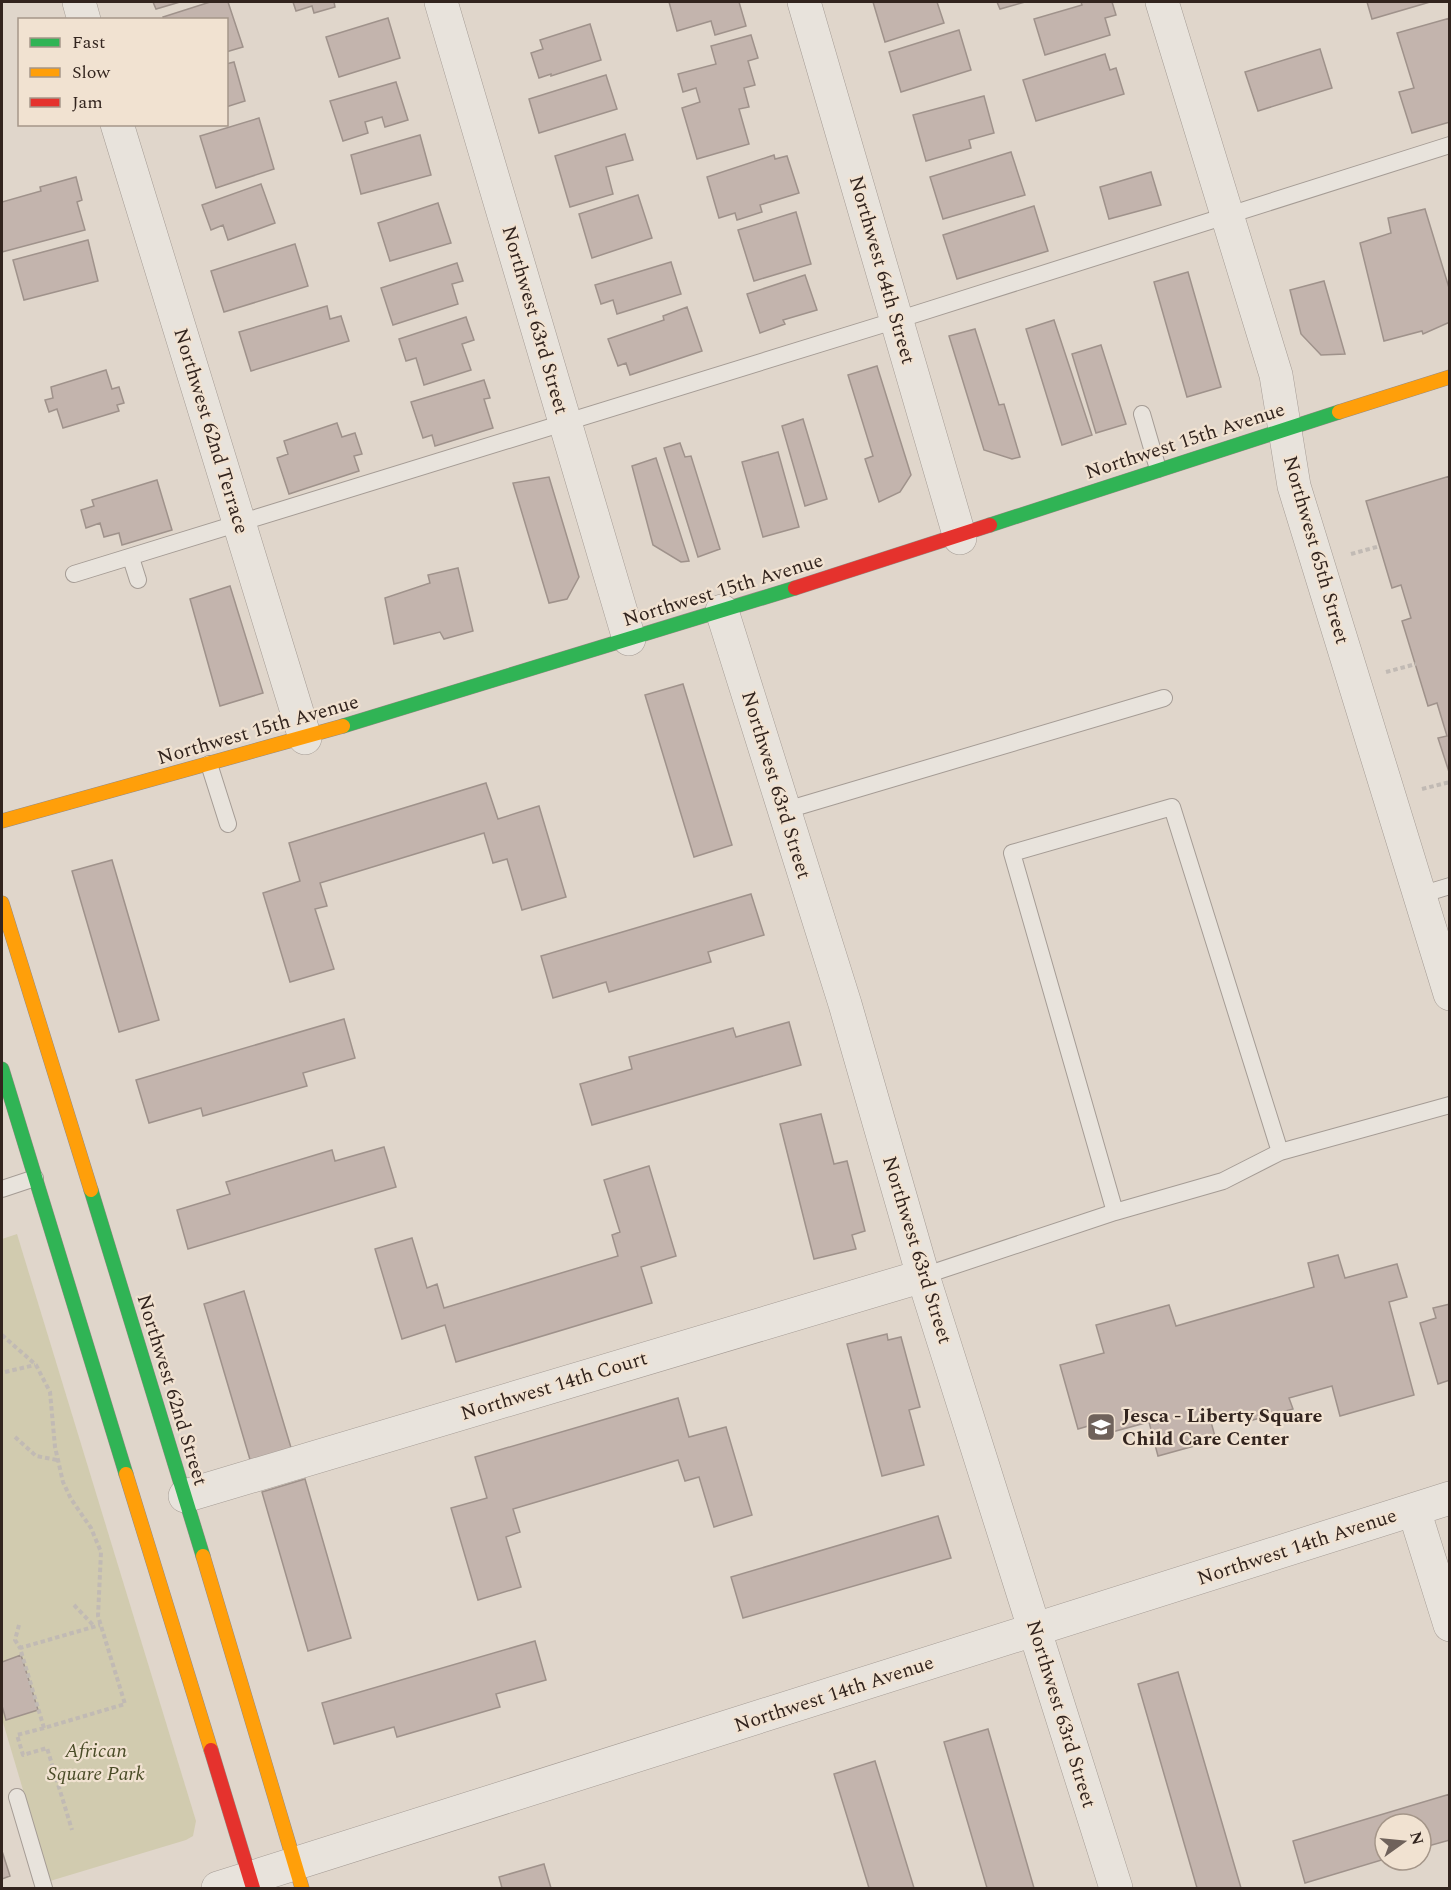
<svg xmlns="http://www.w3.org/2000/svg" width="1451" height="1890" font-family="Spectral,serif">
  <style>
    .green { fill: #d1cbaf }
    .building { fill: #c3b4ad; stroke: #9f928b; stroke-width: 1.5 }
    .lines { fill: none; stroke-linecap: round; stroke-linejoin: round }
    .lane-casing { stroke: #a59c95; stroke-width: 18 }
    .street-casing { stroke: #a59c95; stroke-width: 34 }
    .fast-casing { stroke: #958b84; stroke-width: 15 }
    .slow-casing { stroke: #958b84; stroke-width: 15 }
    .jam-casing { stroke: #958b84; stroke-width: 15 }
    .path { stroke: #c1bab4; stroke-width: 4; stroke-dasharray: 4.5 3; stroke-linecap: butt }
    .lane { stroke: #e8e3dc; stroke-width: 16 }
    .street { stroke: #e8e3dc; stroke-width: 33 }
    .fast { stroke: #30b455; stroke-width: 14 }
    .slow { stroke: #ff9f0a; stroke-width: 14 }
    .jam { stroke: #e5322d; stroke-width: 14 }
    .labels { text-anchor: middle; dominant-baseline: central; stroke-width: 4.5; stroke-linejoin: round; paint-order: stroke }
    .street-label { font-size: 20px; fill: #32241e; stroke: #f1e2d1 }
    .poi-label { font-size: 20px; font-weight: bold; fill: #32241e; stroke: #f1e2d1; text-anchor: start }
    .park-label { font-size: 20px; font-style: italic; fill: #4a4c27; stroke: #f1e2d1 }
  </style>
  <rect width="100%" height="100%" fill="#e0d6cb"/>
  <path class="green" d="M17 1234 196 1821 193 1836 186 1840 50 1881 2 1719V1239Z"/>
  <path class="building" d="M153 2H180L156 9Z
    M210 2H228L243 47 226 52V20H164L163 17Z
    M293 2H334L335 7 314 13 312 6 296 11Z
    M669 2H739L746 26 715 35 711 21 677 31Z
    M873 2H937L944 23 885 42Z
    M997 2H1025L1000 9Z
    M1081 2H1112L1116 15 1105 18 1110 35 1045 55 1034 19 1082 5Z
    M1367 2H1430L1372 19Z
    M388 18 400 58 339 77 326 37Z
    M1450 18V122L1412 133 1399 92 1414 88 1397 33Z
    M590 24 601 60 551 76V74L539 78 531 53 543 49 540 40Z
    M959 30 971 70 901 92 889 52Z
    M751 35 758 58 748 61 755 85 744 88 749 107 739 109 749 144 697 159 682 108 700 102 696 88 683 92 678 74 716 64 711 46Z
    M1320 49 1332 88 1258 111 1245 72Z
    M1105 54 1110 70 1116 68 1124 94 1036 121 1023 80Z
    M234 62 245 101 226 107V64Z
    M606 75 617 109 539 133 529 99Z
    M396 82 408 120 385 127 382 117 365 122 368 133 343 141 330 101Z
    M984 96 994 133 969 140 971 148 926 161 913 115Z
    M259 118 274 169 216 188 200 136Z
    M625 134 633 160 606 167 613 194 570 207 555 156Z
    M420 135 431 175 361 194 351 155Z
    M1011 152 1025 195 943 219 930 177Z
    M774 155 775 159 787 156 799 193 760 205 762 212 737 220 735 213 719 218 707 177Z
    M1151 172 1161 205 1109 219 1100 187Z
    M76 177 82 200 77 202 85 230 2 252V202L41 191 40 187Z
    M261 184 275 223 228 240 223 225 211 230 202 205Z
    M638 195 652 238 592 258 579 214Z
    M438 203 451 243 390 261 378 223Z
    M1034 206 1048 251 957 279 943 235Z
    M1425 209 1450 291V322L1423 334 1422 331 1384 341 1360 243 1391 233 1388 218Z
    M796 212 811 264 754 281 738 230Z
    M88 240 98 281 24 300 13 260Z
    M295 244 308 286 224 312 211 271Z
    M671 262 681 294 617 314 613 300 601 304 595 285Z
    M457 263 463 281 452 284 458 304 393 325 381 288Z
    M1188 272 1221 387 1187 397 1154 282Z
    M805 275 817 310 783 320 785 324 760 333 747 294Z
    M1324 281 1345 354 1321 355 1301 334 1290 290Z
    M327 306 330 319 341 316 349 341 251 371 239 332Z
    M687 307 702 351 630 375 626 363 618 366 608 339 664 320 663 316Z
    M466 317 474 340 462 344 471 370 424 385 416 358 406 361 399 339Z
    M1054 320 1092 435 1062 445 1026 329Z
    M975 329 999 405 1004 404 1020 457 1012 459 984 450 949 336Z
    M1101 345 1126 424 1096 433 1072 354Z
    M877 366 911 475 900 492 879 502 865 459 873 456 848 375Z
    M106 370 112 389 119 387 124 403 117 405 119 411 63 428 57 409 49 412 45 400 53 398 51 387Z
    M484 380 490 398 484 399 493 428 435 446 432 435 423 438 411 402Z
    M803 419 827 499 805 506 782 426Z
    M337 423 342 437 355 433 362 454 354 456 359 471 289 494 277 458 288 454 284 441Z
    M680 443 685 457 691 456 720 549 698 557 664 448Z
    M778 452 799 527 763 537 742 462Z
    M656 458 689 561 681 562 653 545 632 466Z
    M1450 476V775L1438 738 1447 736 1437 703 1428 706 1402 621 1411 618 1401 585 1392 588 1366 501Z
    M549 477 579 577 567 599 549 603 513 483Z
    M157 480 172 530 122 545 119 533 104 537 100 523 86 528 81 510 94 506 92 500Z
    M458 568 473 631 444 639 440 632 394 644 385 598 430 583 428 575Z
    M230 586 263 693 220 706 190 599Z
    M683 684 732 845 694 857 645 695Z
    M486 783 498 819 539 806 566 897 522 910 507 859 493 863 484 833 320 883 327 906 315 909 334 969 290 982 263 893 300 881 289 843Z
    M112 860 159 1020 119 1032 72 871Z
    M751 894 764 935 708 952 711 962 609 992 606 982 553 998 541 956Z
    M344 1019 355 1058 303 1073 307 1086 203 1116 201 1108 149 1123 136 1080Z
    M789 1022 801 1065 592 1125 580 1084 632 1069 629 1057 733 1028 736 1037Z
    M821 1114 834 1164 847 1161 865 1231 852 1235 856 1249 814 1259 780 1124Z
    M384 1147 396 1187 188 1249 177 1210 230 1194 226 1182 332 1150 335 1161Z
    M649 1166 676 1256 641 1267 652 1303 456 1362 445 1325 402 1339 375 1249 412 1238 427 1288 437 1284 444 1308 618 1256 612 1235 620 1232 604 1180Z
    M1338 1255 1345 1278 1397 1264 1407 1297 1389 1302 1414 1395 1340 1416 1332 1386 1289 1398 1293 1409 1249 1421 1247 1412 1211 1422 1216 1440 1158 1456 1149 1422 1112 1432 1109 1420 1078 1429 1060 1365 1104 1353 1096 1325 1169 1305 1176 1326 1314 1287 1308 1263Z
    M244 1291 292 1451 251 1463 204 1304Z
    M1450 1304V1380L1438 1384 1420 1323 1436 1318 1433 1308Z
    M887 1334 888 1340 901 1337 920 1407 909 1410 924 1465 882 1476 847 1344Z
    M678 1398 689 1437 726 1427 752 1515 714 1527 699 1477 685 1481 678 1460 513 1509 520 1532 506 1537 521 1587 478 1600 451 1508 487 1498 475 1457Z
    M305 1479 351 1638 308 1651 262 1492Z
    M938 1516 951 1558 743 1618 731 1577Z
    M535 1641 546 1680 496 1694 500 1707 397 1737 394 1727 334 1744 322 1703Z
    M21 1655 38 1710 6 1720 2 1706V1662Z
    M1178 1672 1241 1888H1197L1138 1684Z
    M988 1729 1034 1888H987L944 1742Z
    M875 1761 914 1888H869L834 1774Z
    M1450 1794V1840L1421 1848V1824H1385V1859L1305 1883 1293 1841Z
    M2 1851 10 1876 2 1879Z
    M544 1864 551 1888H502L499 1877Z"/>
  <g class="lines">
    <g class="lane-casing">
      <path id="lane" d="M1142 414 1158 469
        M131 558 138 580
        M74 574 897 320 1450 145
        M209 764 228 824
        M783 811 1164 698
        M1420 895 1450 886
        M2 1189 35 1178
        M1115 1212 1012 853 1172 807 1280 1152 1450 1105
        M923 1276 1115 1212 1223 1181 1280 1152
        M17 1797 44 1888"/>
    </g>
    <g class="street-casing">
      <path id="street" d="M79 2 84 20
        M441 2 629 639
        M804 2 960 538
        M1162 2 1276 375 1294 486 1450 994
        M117 124 305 738
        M722 611 845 1004 923 1276 1116 1888
        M185 1496 923 1276
        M1414 1510 1450 1625
        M218 1888 1450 1498"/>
    </g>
    <g class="fast-casing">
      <path id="fast" d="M990 525 1339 412
        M343 726 795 588
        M2 1069 126 1474
        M91 1190 203 1556"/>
    </g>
    <g class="slow-casing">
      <path id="slow" d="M1339 412 1450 377
        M2 821 343 726
        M2 903 91 1190
        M126 1474 211 1750
        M203 1556 302 1888"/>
    </g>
    <g class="jam-casing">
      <path id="jam" d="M795 588 990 525
        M211 1750 253 1888"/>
    </g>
    <path class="path" d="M1351 554 1380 546
      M1386 672 1416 664
      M1422 789 1450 782
      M2 1335 36 1365 50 1392 55 1447 63 1482 71 1499 91 1528 101 1552 98 1616 125 1704 44 1728 20 1648 100 1625
      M5 1372 35 1365
      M15 1437 36 1456 57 1460
      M74 1605 94 1626
      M19 1625 15 1640 20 1648
      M44 1728 17 1735 23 1755 47 1748 72 1830
      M57 1780 83 1773 86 1781"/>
    <use href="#lane" class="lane"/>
    <use href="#street" class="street"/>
    <use href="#fast" class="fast"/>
    <use href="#slow" class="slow"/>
    <use href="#jam" class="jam"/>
  </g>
  <defs>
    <g id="school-square" transform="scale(1.5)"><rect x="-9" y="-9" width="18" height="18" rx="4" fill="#6f625b" stroke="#f1e2d1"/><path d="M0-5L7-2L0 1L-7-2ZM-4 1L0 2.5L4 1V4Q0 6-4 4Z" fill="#fff"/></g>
  </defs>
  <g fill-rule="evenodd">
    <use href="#school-square" x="1101" y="1427"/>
  </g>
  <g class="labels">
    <g class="street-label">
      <text transform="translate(882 270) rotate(74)">Northwest 64th Street</text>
      <text transform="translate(535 320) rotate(74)">Northwest 63rd Street</text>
      <text transform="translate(211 431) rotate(73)">Northwest 62nd Terrace</text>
      <text transform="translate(1185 441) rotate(-18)">Northwest 15th Avenue</text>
      <text transform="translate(1316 550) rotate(74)">Northwest 65th Street</text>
      <text transform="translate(723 590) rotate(-17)">Northwest 15th Avenue</text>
      <text transform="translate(258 730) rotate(-16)">Northwest 15th Avenue</text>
      <text transform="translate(776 785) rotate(73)">Northwest 63rd Street</text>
      <text transform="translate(917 1250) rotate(73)">Northwest 63rd Street</text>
      <text transform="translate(554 1386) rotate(-17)">Northwest 14th Court</text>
      <text transform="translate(172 1390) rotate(73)">Northwest 62nd Street</text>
      <text transform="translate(1297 1547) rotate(-18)">Northwest 14th Avenue</text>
      <text transform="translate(834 1694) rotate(-18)">Northwest 14th Avenue</text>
      <text transform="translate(1061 1714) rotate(73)">Northwest 63rd Street</text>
    </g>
    <g class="poi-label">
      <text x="1122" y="1416">Jesca - Liberty Square<tspan x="1122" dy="23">Child Care Center</tspan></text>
    </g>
    <g class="park-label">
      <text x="96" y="1751">African<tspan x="96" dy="23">Square Park</tspan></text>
    </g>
  </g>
  <rect width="1451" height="1890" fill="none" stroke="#32241e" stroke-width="6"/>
  <rect x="18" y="18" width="210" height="108" fill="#f1e2d1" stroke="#a59689" stroke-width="1.5"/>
  <rect x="30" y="38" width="30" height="9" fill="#30b455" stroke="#a59689" stroke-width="1.5"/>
  <text x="72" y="48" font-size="18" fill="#32241e">Fast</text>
  <rect x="30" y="68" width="30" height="9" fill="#ff9f0a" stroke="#a59689" stroke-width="1.5"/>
  <text x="72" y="78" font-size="18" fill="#32241e">Slow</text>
  <rect x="30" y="98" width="30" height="9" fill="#e5322d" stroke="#a59689" stroke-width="1.5"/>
  <text x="72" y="108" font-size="18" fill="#32241e">Jam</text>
  <g transform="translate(1403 1842) rotate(75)"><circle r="28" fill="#f1e2d1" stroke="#a59689" stroke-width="1.5"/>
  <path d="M0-4.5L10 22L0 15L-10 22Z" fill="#6f625b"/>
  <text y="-9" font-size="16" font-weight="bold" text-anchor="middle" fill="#32241e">N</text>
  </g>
</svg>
